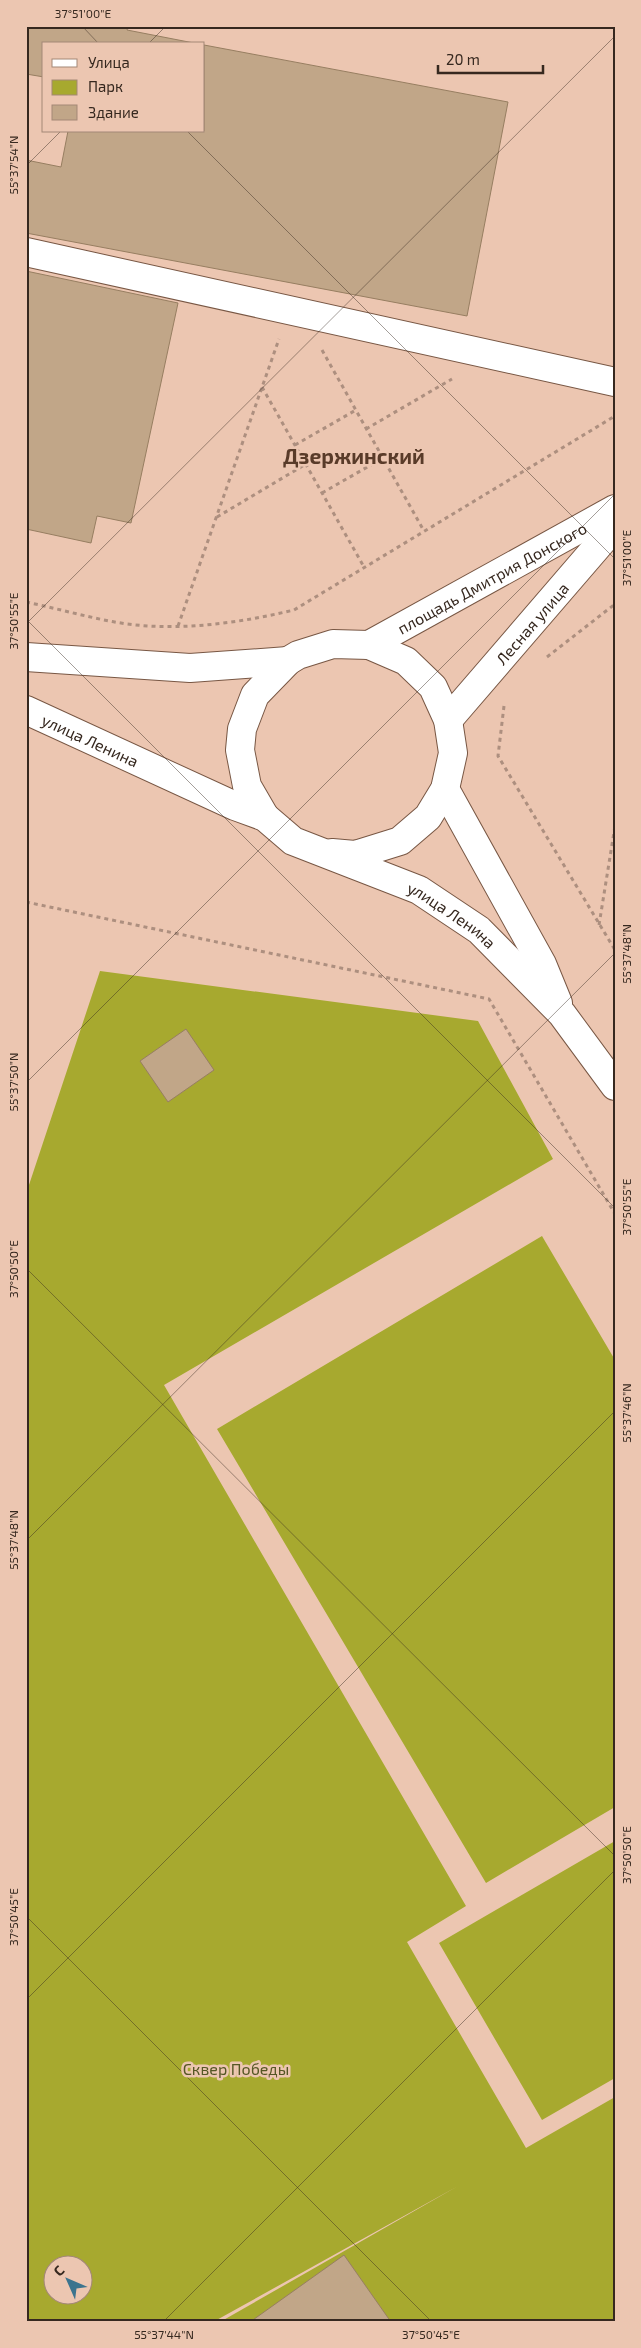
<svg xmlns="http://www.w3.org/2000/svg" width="641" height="2348" font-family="'Exo 2',sans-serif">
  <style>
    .green { fill: #a7a92f; fill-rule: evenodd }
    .building { fill: #c1a688; stroke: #977e61 }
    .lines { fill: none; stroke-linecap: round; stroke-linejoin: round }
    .minor-casing { stroke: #785744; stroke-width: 30 }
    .path { stroke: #ad8f7f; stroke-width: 3; stroke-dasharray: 4 4; stroke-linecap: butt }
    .minor { stroke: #fff; stroke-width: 28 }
    .ticks { fill: none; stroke: #36281f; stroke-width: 1; stroke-opacity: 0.45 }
    .labels { text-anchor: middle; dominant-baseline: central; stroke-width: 5; stroke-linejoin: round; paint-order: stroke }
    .street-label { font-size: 16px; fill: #36281f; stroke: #ecc6b1 }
    .park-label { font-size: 16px; fill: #555725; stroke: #ecc6b1 }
    .district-label { font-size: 21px; font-weight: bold; fill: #593b29; stroke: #ecc6b1 }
    .neatline { fill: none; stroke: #36281f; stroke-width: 2 }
    .ticks-label { font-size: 12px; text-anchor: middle; fill: #36281f }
  </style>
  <rect width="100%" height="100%" fill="#ecc6b1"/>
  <path class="green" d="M100 971 478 1021 553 1159 164 1385 466 1906 407 1942 526 2148 615 2097V2322H220L458 2186 213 2322H26V1194ZM52 2266H82V2296H52Z
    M542 1236 615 1360V1807L486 1883 217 1429Z
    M615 1841V2078L542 2120 439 1943Z"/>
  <path class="building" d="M26 26H128L127 30 199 44H44V77L26 74Z
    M204 45 508 102 467 316 26 233V160L61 167 68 131H204Z
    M26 271 178 303 131 523 97 516 91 543 26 529Z
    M186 1029 214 1070 168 1102 140 1061Z
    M344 2255 391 2322H250Z"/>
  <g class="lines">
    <g class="minor-casing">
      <g id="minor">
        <path d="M26 252 615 382"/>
        <path id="s1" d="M369 645 615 509"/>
        <path d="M26 657 190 668 288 661"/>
        <path id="s2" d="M26 710 235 806 265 817 293 841 419 890 479 930 562 1014 615 1086"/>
        <path id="s3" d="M448 720 615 526"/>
        <path d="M445 789 542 964 558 1003"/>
        <path d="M265 817 247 786 240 750 242 729 255 695 288 661 298 655 333 644 369 645 406 661 433 687 448 720 453 753 445 789 428 817 400 841 355 855 332 853"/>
      </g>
    </g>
    <path class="path" d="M322 350 424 531
      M262 387 364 567
      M366 429 452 379
      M295 445 356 410
      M322 493 383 458
      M217 517 306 464
      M26 602C60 609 93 619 127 624 183 631 239 623 294 610L615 416
      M178 626 279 339
      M547 657 615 604
      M504 706 498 756 615 950
      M26 902 489 999 615 1214
      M599 925 615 826"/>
    <use href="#minor" class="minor"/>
  </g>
  <path class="ticks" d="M82 26 99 44M148 44 166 26M187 131 615 559M26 166 61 131M26 619 615 1208M26 624 615 36M26 1083 615 494M26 1268 615 1856M26 1541 615 953M26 1916 432 2322M26 2000 615 1411M163 2322 615 1870"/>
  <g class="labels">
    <g class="street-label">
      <text stroke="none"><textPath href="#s1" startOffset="140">площадь Дмитрия Донского</textPath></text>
      <text stroke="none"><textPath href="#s3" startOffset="128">Лесная улица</textPath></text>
      <text stroke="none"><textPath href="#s2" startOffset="71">улица Ленина</textPath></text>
      <text stroke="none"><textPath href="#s2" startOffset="475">улица Ленина</textPath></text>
    </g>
    <g class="park-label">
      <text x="236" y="2068">Сквер Победы</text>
    </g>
    <g class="district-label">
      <text x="354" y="455">Дзержинский</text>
    </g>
  </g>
  <rect width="641" height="2348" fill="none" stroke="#ecc6b1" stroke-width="55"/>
  <rect x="42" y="42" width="162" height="90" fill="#ecc6b1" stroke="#a38777"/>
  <rect x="52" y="59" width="25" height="8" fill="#ffffff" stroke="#a38777"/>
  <text x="88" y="68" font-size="15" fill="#36281f">Улица</text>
  <rect x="52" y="80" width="25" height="15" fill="#a7a92f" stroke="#a38777"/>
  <text x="88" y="92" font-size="15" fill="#36281f">Парк</text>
  <rect x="52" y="105" width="25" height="15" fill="#c1a688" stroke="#a38777"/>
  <text x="88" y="118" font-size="15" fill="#36281f">Здание</text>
  <g transform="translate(68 2280) rotate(315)"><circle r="24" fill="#ecc6b1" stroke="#a38777"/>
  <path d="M0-4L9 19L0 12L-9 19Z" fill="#3c748e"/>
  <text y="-8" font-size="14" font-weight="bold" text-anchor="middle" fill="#36281f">С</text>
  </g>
  <path d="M438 65v8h105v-8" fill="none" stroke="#36281f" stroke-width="2.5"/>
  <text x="446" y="65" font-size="15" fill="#36281f" stroke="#ecc6b1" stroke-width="4" paint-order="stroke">20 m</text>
  <rect x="28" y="28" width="586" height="2292" class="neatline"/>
  <g class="ticks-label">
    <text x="83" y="18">37°51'00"E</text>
    <text transform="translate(14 165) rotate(-90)" y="4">55°37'54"N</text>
    <text transform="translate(627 558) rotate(-90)" y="4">37°51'00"E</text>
    <text transform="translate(14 621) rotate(-90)" y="4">37°50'55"E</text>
    <text transform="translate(627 954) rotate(-90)" y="4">55°37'48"N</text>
    <text transform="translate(14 1082) rotate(-90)" y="4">55°37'50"N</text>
    <text transform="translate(627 1207) rotate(-90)" y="4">37°50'55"E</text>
    <text transform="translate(14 1269) rotate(-90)" y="4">37°50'50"E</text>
    <text transform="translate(627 1413) rotate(-90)" y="4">55°37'46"N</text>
    <text transform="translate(14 1540) rotate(-90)" y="4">55°37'48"N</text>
    <text transform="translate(627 1855) rotate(-90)" y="4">37°50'50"E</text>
    <text transform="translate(14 1917) rotate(-90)" y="4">37°50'45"E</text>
    <text x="164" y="2339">55°37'44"N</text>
    <text x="431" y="2339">37°50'45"E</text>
  </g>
</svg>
